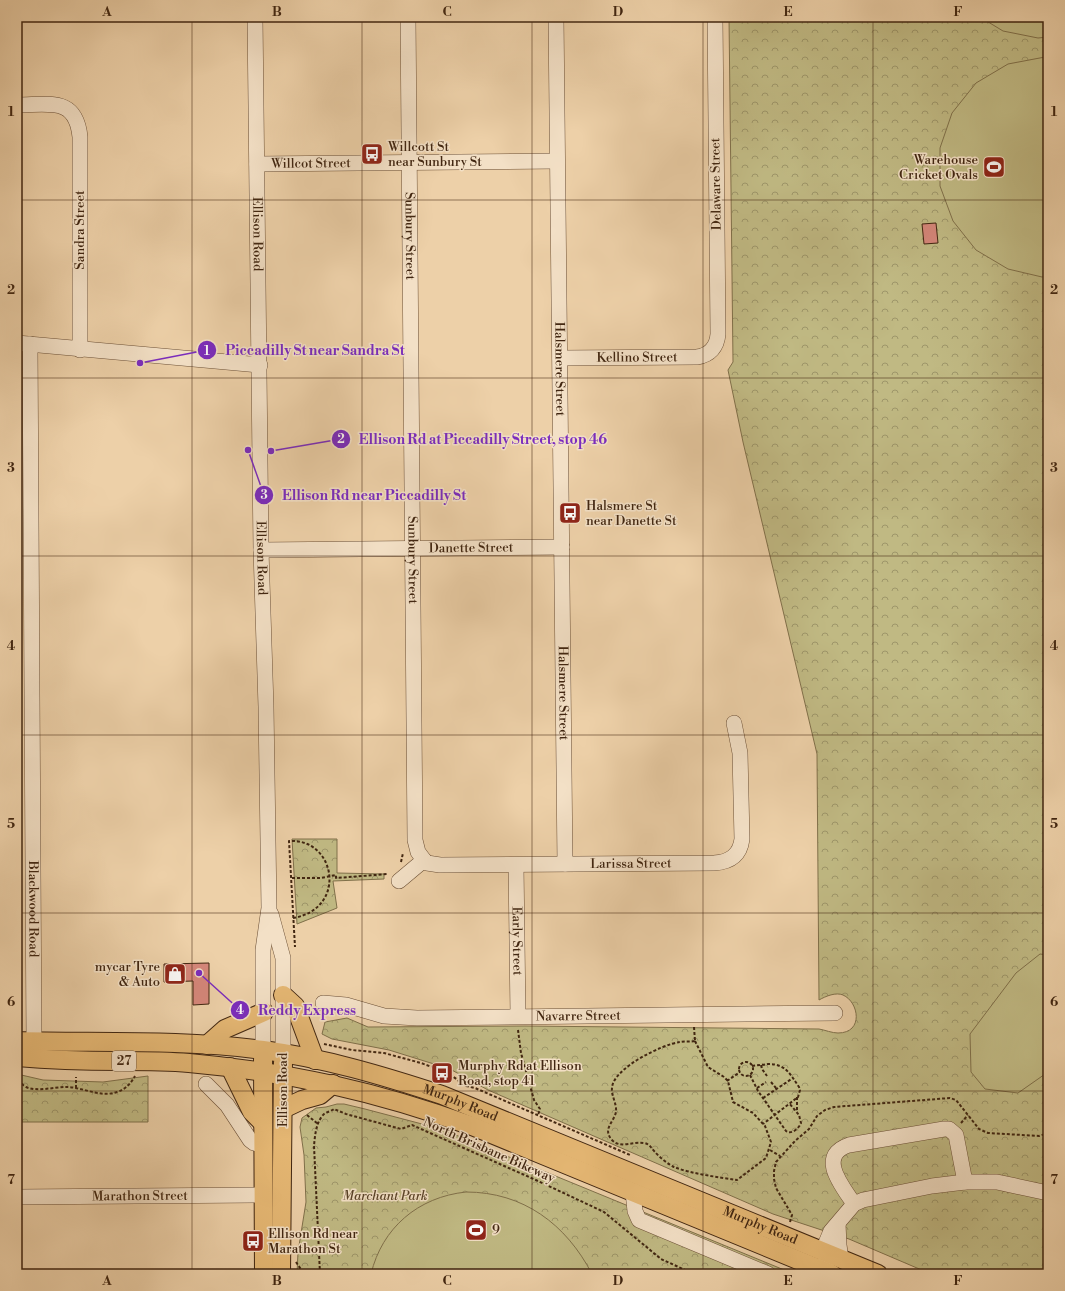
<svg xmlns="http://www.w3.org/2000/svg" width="1065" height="1291" font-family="'Libre Bodoni',serif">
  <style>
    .park { fill: url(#park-crowns); stroke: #80704a }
    .pitch { fill: #c0b983; stroke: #80704a }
    .building { fill: #d6877b; stroke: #412611 }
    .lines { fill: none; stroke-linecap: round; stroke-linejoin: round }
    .minor-casing { stroke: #6c5037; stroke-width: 16 }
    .major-casing { stroke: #412611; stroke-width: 20 }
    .path { stroke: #412611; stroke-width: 2; stroke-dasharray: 3 2; stroke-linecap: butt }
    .minor { stroke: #f3e0c6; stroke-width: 15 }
    .major { stroke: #e6b874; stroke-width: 18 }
    .grid { fill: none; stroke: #412611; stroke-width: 1; stroke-opacity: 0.55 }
    .labels { text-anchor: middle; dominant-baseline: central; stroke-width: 3; stroke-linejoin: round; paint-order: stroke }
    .shield { fill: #f3e0c6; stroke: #765e47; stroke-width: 1 }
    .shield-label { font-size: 12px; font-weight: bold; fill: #412611 }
    .poi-label { font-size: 13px; fill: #412611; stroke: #f3e0c6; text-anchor: start }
    .street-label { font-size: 13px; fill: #412611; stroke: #f3e0c6 }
    .park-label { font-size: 13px; font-style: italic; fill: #5a4328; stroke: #f3e0c6 }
    .leader { fill: none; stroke: #7b2cbf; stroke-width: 1.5 }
    .callout-dot { fill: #7b2cbf; stroke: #f3e0c6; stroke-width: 1.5 }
    .mark-label { font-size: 12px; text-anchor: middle; font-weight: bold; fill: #fff }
    .callout-label { font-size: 14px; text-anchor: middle; font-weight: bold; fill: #7b2cbf; stroke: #f3e0c6; stroke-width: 3; stroke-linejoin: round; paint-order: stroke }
    .neatline { fill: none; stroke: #412611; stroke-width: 1.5 }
    .grid-label { font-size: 13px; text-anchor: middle; font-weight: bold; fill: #412611 }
  </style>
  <defs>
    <pattern id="park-crowns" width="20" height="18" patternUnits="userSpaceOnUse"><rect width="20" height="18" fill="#c0b983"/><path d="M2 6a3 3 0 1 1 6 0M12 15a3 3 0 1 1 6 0" fill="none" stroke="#9e966a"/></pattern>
  </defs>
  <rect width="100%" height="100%" fill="#edd0a8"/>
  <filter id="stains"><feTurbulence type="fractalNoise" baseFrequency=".005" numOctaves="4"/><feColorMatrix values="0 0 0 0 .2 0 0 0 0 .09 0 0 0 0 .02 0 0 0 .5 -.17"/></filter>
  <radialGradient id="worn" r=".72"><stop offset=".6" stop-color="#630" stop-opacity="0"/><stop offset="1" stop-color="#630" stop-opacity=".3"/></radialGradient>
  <path class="park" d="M729 17H1048V1274H931L849 1239 773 1214 488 1090 450 1069 389 1050 332 1039 322 1034 325 1022 347 1018 368 1027 525 1026 819 1029C825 1030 832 1033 838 1033 864 1033 859 1002 843 995 836 992 826 996 819 1000L817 754 743 442 728 370 733 362Z
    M292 839H337V873L384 874V879L333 881 337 908 297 924Z
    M17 1074 43 1080 103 1082 148 1076V1122H17Z
    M337 1104H344L365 1109 441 1129 794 1274H297L298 1252 306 1202 304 1155 300 1127 302 1118 316 1108 326 1107Z"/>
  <path class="pitch" d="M980 17H1048V37L1038 38 1003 31Z
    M1045 57H1048V276L1042 277 1008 269 976 250 953 221 940 186V148L952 113 976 83 1008 64Z
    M1040 954 1048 955V1072L1018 1093 985 1089 971 1072 970 1034 1016 973Z
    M466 1192C523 1192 566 1224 592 1274H371C382 1228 418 1197 466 1192Z"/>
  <path class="building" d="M936 223 938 243 924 244 922 224Z
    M209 963V1004L193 1005V981L164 982V964Z"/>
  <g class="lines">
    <g class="minor-casing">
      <g id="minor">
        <path id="s1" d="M255 17 261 550 266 707 269 908 263 950V1050"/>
        <path id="s2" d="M408 17 415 840 418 852 424 860"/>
        <path id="s3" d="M556 17 565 864"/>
        <path d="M17 105C49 105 76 96 80 137V350"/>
        <path id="s4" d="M257 164 557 161"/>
        <path d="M17 343 260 365"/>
        <path id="s5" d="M30 344 34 1042"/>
        <path id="s6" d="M560 358 697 357C710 355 717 347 718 334L715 17"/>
        <path id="s7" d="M261 550 562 547"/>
        <path id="s8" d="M516 865 518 1016"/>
        <path id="s9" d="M399 881 424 860 427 863 440 865 714 863C730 862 740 855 742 839L740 753 734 723"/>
        <path d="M271 914 283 958V1053"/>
        <path id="s10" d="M323 1003 346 1005 384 1016 417 1018 835 1013"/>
        <path d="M206 1084 227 1105 250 1140 254 1143 263 1146"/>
        <path d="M633 1192 635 1211 639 1220 768 1274"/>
        <path id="s11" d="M17 1197 264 1195"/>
        <path d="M854 1204C843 1187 816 1156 849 1145L944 1129H949L956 1135 965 1182"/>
        <path d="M838 1224 839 1245 841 1259"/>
        <path d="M827 1263 825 1252 826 1243 831 1231 854 1204 863 1200 932 1186 965 1182H997L1048 1193"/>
      </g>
    </g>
    <g class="major-casing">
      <g id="major">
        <path d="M283 995 295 1006 315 1060"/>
        <path id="s12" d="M17 1041C99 1043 181 1039 263 1050 324 1058 384 1076 442 1095L878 1274"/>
        <path d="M207 1045 225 1029 264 1012"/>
        <path d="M17 1057C51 1060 86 1061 120 1061 143 1061 166 1061 189 1063 290 1072 378 1092 472 1126L832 1274"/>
        <path d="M263 1059 264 1274"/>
        <path d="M230 1067 252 1112 263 1123"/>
        <path d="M283 1109 302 1100 320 1095 333 1084"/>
        <path d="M281 1274 283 1062"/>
      </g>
    </g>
    <path class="path" d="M401 862 403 853
      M292 878H321L336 875V878L388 874
      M293 918C348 909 336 838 289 841L295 947
      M694 1027 695 1041
      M518 1030 521 1053 534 1100 540 1109 538 1115
      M695 1041 708 1067 724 1077 728 1081 733 1102 753 1113 765 1126 771 1142 766 1158 737 1180C718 1177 692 1174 674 1167 668 1164 659 1157 655 1152 651 1148 650 1144 644 1143 633 1141 620 1149 612 1140 602 1129 614 1122 616 1112 617 1104 611 1095 612 1088 613 1068 663 1044 680 1042 685 1041 690 1042 695 1041Z
      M324 1044 352 1050 384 1053 421 1063 448 1073 466 1086 475 1088 630 1155
      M739 1069a7 7 0 1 1 14 0a7 7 0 1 1-14 0Z
      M761 1065 762 1069 767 1076
      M752 1066C758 1065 763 1065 768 1064 786 1064 790 1074 799 1087L800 1090 798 1097 763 1124
      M17 1075C18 1080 21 1084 26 1087 37 1092 54 1087 66 1087 83 1087 100 1098 117 1092 126 1089 131 1083 135 1076
      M750 1075 758 1091 786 1131C792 1135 799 1128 801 1123L799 1115 789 1103
      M727 1081 740 1072
      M771 1082 776 1088
      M76 1088V1077
      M757 1088 766 1082
      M797 1097V1112
      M763 1098 793 1078
      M307 1115 318 1124
      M961 1123 968 1115
      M770 1150 780 1156
      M790 1222 792 1215 776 1188 774 1179V1171L776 1162 795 1141 809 1129 817 1116 825 1110 834 1107 950 1098 956 1100 979 1129 988 1133 1039 1136 1048 1133
      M296 1262 304 1274
      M320 1274 314 1146C315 1135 316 1122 324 1114 327 1112 331 1111 334 1109L346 1114 401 1129 412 1125 538 1181 604 1212 661 1259 694 1274"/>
    <use href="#minor" class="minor"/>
    <use href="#major" class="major"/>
  </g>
  <path class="grid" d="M192 17V1274M362 17V1274M532 17V1274M703 17V1274M873 17V1274M17 200H1048M17 378H1048M17 556H1048M17 735H1048M17 913H1048M17 1091H1048"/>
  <defs>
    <g id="bus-square" transform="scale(1.15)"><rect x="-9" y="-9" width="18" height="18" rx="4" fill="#8f2418" stroke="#f3e0c6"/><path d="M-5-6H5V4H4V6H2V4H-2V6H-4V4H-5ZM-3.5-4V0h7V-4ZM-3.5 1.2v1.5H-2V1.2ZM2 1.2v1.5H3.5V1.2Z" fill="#fff"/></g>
    <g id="stadium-square" transform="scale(1.15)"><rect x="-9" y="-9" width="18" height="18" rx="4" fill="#8f2418" stroke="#f3e0c6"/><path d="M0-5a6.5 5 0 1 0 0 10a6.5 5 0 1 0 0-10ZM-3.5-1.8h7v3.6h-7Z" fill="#fff"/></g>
    <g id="shop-square" transform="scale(1.15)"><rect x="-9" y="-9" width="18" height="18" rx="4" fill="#8f2418" stroke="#f3e0c6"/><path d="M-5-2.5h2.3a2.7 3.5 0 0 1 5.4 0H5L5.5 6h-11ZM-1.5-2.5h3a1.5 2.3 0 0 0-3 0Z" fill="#fff"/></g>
  </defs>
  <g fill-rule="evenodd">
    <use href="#bus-square" x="372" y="154"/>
    <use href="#stadium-square" x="994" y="167"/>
    <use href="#bus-square" x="570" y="513"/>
    <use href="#shop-square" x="175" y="974"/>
    <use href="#bus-square" x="442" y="1073"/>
    <use href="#stadium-square" x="476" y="1230"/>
    <use href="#bus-square" x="253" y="1241"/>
  </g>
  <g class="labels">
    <rect class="shield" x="112" y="1051" width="24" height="20" rx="3"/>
    <g class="shield-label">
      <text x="124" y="1061">27</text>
    </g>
    <g class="poi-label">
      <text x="388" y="147">Willcott St<tspan x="388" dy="15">near Sunbury St</tspan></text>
      <text x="978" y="160" text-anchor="end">Warehouse<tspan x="978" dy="15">Cricket Ovals</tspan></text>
      <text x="586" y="506">Halsmere St<tspan x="586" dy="15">near Danette St</tspan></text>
      <text x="160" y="967" text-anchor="end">mycar Tyre<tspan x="160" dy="15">&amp; Auto</tspan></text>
      <text x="458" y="1066">Murphy Rd at Ellison<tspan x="458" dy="15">Road, stop 41</tspan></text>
      <text x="492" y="1230">9</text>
      <text x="268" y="1234">Ellison Rd near<tspan x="268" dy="15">Marathon St</tspan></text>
    </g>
    <g class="street-label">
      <text stroke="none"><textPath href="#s4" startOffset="54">Willcot Street</textPath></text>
      <text transform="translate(716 184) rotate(-91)">Delaware Street</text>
      <text transform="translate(80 230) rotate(-90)">Sandra Street</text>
      <text stroke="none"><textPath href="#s1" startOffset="217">Ellison Road</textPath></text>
      <text stroke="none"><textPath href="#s2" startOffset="219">Sunbury Street</textPath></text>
      <text stroke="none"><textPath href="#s6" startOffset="77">Kellino Street</textPath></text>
      <text stroke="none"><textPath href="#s3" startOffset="352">Halsmere Street</textPath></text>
      <text stroke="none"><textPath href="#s7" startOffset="210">Danette Street</textPath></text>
      <text stroke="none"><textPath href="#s1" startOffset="541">Ellison Road</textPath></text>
      <text stroke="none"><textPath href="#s2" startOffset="543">Sunbury Street</textPath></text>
      <text stroke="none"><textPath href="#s3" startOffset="676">Halsmere Street</textPath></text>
      <text stroke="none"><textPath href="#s9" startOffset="241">Larissa Street</textPath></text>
      <text stroke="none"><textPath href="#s5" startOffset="565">Blackwood Road</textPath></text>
      <text stroke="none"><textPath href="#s8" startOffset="76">Early Street</textPath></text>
      <text stroke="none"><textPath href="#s10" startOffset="257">Navarre Street</textPath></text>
      <text transform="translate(283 1090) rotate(-90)">Ellison Road</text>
      <text stroke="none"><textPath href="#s12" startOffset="451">Murphy Road</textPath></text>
      <text transform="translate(489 1150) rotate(24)">North Brisbane Bikeway</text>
      <text stroke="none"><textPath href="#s11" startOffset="123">Marathon Street</textPath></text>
      <text stroke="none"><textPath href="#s12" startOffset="775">Murphy Road</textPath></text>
    </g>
    <g class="park-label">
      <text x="385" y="1196">Marchant Park</text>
    </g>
  </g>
  <path class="leader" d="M140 363L207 350M271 451L341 439M248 450L264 495M199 973L240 1010"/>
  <g class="callout-dot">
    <circle cx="140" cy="363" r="4"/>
    <circle cx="271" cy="451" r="4"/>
    <circle cx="248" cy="450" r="4"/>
    <circle cx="199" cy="973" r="4"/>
    <circle cx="207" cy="350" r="10"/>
    <circle cx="341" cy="439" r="10"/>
    <circle cx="264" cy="495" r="10"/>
    <circle cx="240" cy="1010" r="10"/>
  </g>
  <g class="mark-label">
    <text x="207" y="355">1</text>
    <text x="341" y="443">2</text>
    <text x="264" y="499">3</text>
    <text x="240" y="1014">4</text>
  </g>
  <g class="callout-label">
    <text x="315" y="355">Piccadilly St near Sandra St</text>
    <text x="483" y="444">Ellison Rd at Piccadilly Street, stop 46</text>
    <text x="374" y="500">Ellison Rd near Piccadilly St</text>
    <text x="307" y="1015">Reddy Express</text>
  </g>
  <rect width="1065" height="1291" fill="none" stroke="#edd0a8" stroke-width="44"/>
  <rect x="22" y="22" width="1021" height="1247" class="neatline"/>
  <g class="grid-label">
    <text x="107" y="16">A</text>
    <text x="277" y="16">B</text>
    <text x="447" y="16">C</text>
    <text x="618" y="16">D</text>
    <text x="788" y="16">E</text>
    <text x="958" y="16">F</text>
    <text x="11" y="116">1</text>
    <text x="1054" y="116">1</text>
    <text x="11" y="294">2</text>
    <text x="1054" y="294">2</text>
    <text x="11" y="472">3</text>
    <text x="1054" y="472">3</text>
    <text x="11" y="650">4</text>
    <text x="1054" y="650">4</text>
    <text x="11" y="828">5</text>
    <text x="1054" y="828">5</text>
    <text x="11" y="1006">6</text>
    <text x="1054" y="1006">6</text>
    <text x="11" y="1184">7</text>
    <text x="1054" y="1184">7</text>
    <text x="107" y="1285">A</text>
    <text x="277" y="1285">B</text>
    <text x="447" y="1285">C</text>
    <text x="618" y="1285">D</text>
    <text x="788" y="1285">E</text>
    <text x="958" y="1285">F</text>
  </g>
  <rect width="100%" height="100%" filter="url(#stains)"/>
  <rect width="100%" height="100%" fill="url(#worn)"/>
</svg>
